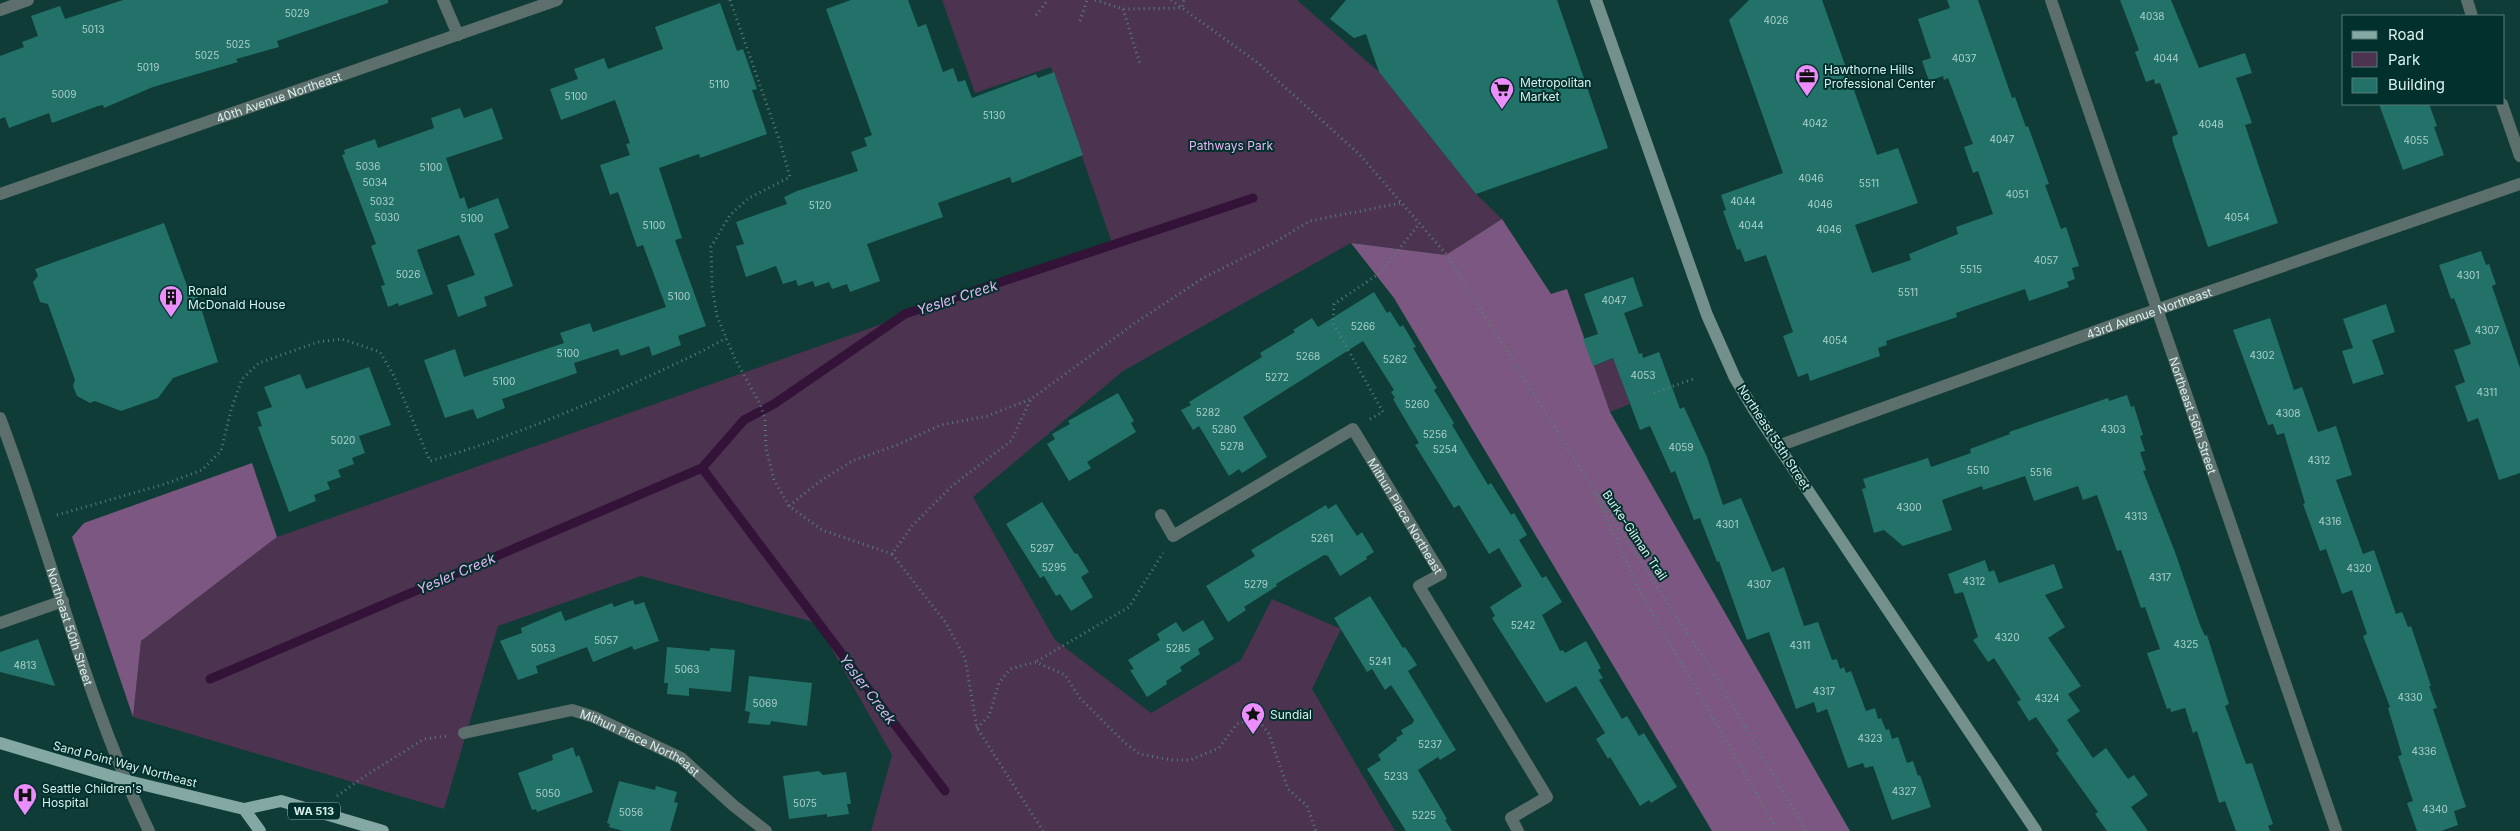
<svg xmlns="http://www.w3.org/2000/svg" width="2520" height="831" font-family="Inter,sans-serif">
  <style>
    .green { fill: #4c3350 }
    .forest { fill: #7b5781 }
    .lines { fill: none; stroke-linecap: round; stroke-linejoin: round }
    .stream { stroke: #331338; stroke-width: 9 }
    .building { fill: #22726a }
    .path { stroke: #587d78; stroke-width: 3; stroke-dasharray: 1 4; stroke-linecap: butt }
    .service { stroke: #5d6f6c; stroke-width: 12 }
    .minor { stroke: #5d6f6c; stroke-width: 12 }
    .tertiary { stroke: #5d6f6c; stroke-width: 12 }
    .secondary { stroke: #74908c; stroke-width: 12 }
    .primary { stroke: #84a9a4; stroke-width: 12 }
    .labels { text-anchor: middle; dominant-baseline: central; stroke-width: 4; stroke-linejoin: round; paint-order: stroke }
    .number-label { font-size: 10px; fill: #acd0cc }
    .shield { fill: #02312d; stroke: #99b7b3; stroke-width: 1 }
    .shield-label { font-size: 11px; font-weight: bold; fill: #daf0ed }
    .poi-label { font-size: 12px; fill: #daf0ed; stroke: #02312d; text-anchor: start }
    .street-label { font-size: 12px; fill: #daf0ed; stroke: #02312d }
    .park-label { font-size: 12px; fill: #ecb4f5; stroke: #02312d }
    .water-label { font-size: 14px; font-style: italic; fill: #eab2f3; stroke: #02312d }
  </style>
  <rect width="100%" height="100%" fill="#0f3c37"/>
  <path class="green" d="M942 0H1297L1379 72 1476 194 1502 219 1447 255 1351 243 1123 371 973 497 1055 640 1151 713 1241 660 1272 599 1341 629 1312 689 1395 831H871L892 755 817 623 641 576 498 626 444 809 133 717 141 641 277 537 1112 243 1051 67 975 93Z
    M1614 358 1630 404 1610 412 1593 366Z"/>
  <path class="forest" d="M1502 219 1551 294 1567 289 1610 412 1850 831H1712L1394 298 1351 243 1446 255Z
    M252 463 277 537 141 641 133 717 72 537 84 523Z"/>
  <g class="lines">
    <path class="stream" d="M702 468 744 420 774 404 905 314 1253 198
      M210 679 702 468 945 791"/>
  </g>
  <path class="building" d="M123 0H388V3L277 41 279 47 236 59 238 62 153 87 104 108 103 105 98 106 52 123 49 113 9 128 5 117 0 119V56L24 47 22 42 38 36 31 16 60 6 65 19Z
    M851 0H908L918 27 926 24 943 72 953 68 958 82 965 80 972 98 1036 74 1038 78 1054 72 1083 155 1012 183 1010 177 938 203 943 217 867 244 880 281 850 292 847 284 832 289 829 282 815 287 813 281 798 286 796 280 783 284 776 266 746 277 736 246 744 244 736 222 787 204 784 197 797 191 858 171 851 152 867 146 864 138 872 135 826 9Z
    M1346 0H1557L1608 148 1476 194 1379 72 1366 34 1354 38 1330 19Z
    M1749 0H1822L1877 155 1898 148 1918 203 1855 225 1872 273 1911 260 1909 254 1958 234 1956 227 1993 214 1978 171 1973 173 1964 147 1973 144 1948 78 1944 80 1943 76 1929 81 1922 61 1931 58 1918 19 1950 8 1947 0H1978L2012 98 2015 97 2026 127 2028 126 2049 184 2045 185 2061 229 2066 227 2079 266 2072 268 2075 279 2067 282 2069 287 2029 301 2025 289 1956 313 1957 317 1886 341 1887 345 1878 348 1880 356 1810 381 1808 373 1798 377 1783 336 1793 332 1766 255 1745 262 1740 249 1737 250 1723 211 1726 210 1721 195 1783 173 1729 20Z
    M2120 0H2171L2199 68 2245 53 2252 73 2236 78 2252 123 2245 125 2278 223 2208 247 2173 142 2172 137 2178 134 2160 83 2155 84 2154 79 2146 82 2135 52 2139 50Z
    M720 3 737 51 743 49 757 89 752 90 767 134 700 158 699 154 659 168 682 238 675 240 706 326 678 336 681 345 652 356 649 346 621 356 618 349 574 363 577 373 502 399 505 408 477 419 473 409 445 418 424 360 455 349 464 377 564 343 560 333 590 323 593 332 666 307 643 245 637 247 618 192 610 195 600 165 630 155 626 144 630 143 615 100 561 120 550 89 578 79 574 69 604 58 608 69 663 49 655 27Z
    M2379 104H2429L2437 126 2434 127 2444 155 2403 170Z
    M460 108 464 118 492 108 503 139 446 158 460 199 464 197 468 209 498 198 509 228 494 234 513 286 484 297 487 306 458 317 447 285 475 275 459 235 417 250 433 294 399 306 398 303 388 307 381 286 385 285 371 246 376 244 342 155 345 154 344 150 375 139 378 148 434 128 431 118Z
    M164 223 190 294 196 292 218 362 173 378 158 398 121 411 95 401 90 403 77 396 73 386 75 380 48 304 40 302 33 282 38 276 35 269Z
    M2481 251 2486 265 2489 264 2496 284 2492 286 2520 368V473L2499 480 2478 418 2468 422 2455 386 2465 382 2454 350 2471 344 2454 298 2451 299 2439 265Z
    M1633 277 1643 306 1624 313 1639 354 1642 353 1643 358 1659 352 1680 409 1684 407 1707 457 1723 505 1741 498 1772 572 1784 567 1804 626 1818 622 1832 660 1837 659 1840 669 1844 667 1846 673 1851 671 1866 711 1875 708 1878 719 1881 718 1886 730 1889 729 1892 739 1898 737 1907 763 1913 761 1918 776 1920 775 1931 807 1892 820 1873 766 1865 768 1863 763 1848 768 1827 709 1817 713 1814 702 1796 709 1769 632 1747 640 1719 561 1717 562 1700 518 1694 520 1675 471 1671 473 1650 426 1640 430 1613 358 1593 366 1583 339 1598 334 1584 294Z
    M1374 292 1387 313 1390 311 1400 327 1403 325 1416 347 1413 348 1437 388 1434 390 1454 423 1452 425 1488 485 1491 483 1511 515 1514 513 1527 535 1519 540 1542 578 1546 576 1562 602 1542 615 1560 651 1563 650 1565 653 1586 641 1601 668 1598 670 1603 678 1599 680 1622 719 1627 716 1639 736 1644 733 1677 787 1651 803 1649 800 1640 806 1610 757 1608 759 1596 739 1605 733 1576 686 1546 703 1492 618 1495 616 1490 607 1522 586 1499 548 1489 554 1459 505 1454 508 1415 445 1419 443 1393 399 1395 398 1391 392 1394 390 1363 341 1243 417 1267 457 1242 473 1239 469 1229 476 1199 426 1193 430 1181 410 1191 405 1189 402 1262 357 1260 353 1295 332 1293 330 1312 318 1318 327Z
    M2386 304 2395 332 2372 340 2384 374 2353 384 2342 351 2353 348 2343 319Z
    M2270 318 2294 390 2302 387 2318 432 2336 426 2352 475 2336 480 2363 554 2374 550 2396 614 2402 612 2408 627 2411 626 2431 686H2429L2437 708 2433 709 2466 807 2454 811 2458 825 2441 831H2417L2407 803 2413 801 2398 756 2402 755 2388 708 2390 707 2363 636 2367 634 2352 590 2342 594 2326 549 2320 551 2303 504 2305 503 2284 433 2277 435 2273 424 2268 425 2233 330Z
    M369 367 391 425 359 436 365 453 352 458 354 464 338 470 341 477 327 482 330 489 314 495 316 501 289 512 258 427 262 426 257 412 272 407 264 387 300 374 306 389Z
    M1118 393 1134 421 1131 423 1136 432 1087 462 1091 468 1069 481 1047 444 1055 439 1052 434 1070 424 1068 421Z
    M2127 395 2131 407 2134 406 2143 435 2140 436 2145 451 2140 452 2146 470 2143 471 2175 552 2200 625 2205 636 2207 635 2229 704 2225 706 2246 764 2252 763 2273 824 2268 826 2270 831H2236L2225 801 2219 803 2197 731 2193 733 2185 708 2171 712 2170 708 2167 709 2147 653 2160 649 2145 607 2141 608 2121 550 2117 551 2097 495 2083 500 2078 486 2034 501 2025 476 1983 490 1982 486 1942 500 1952 530 1903 546 1884 530 1874 533 1862 489 1866 488 1863 479 1928 458 1931 467 1971 453 1970 449 2010 434 2009 432 2108 398 2109 401Z
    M1042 502 1075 554 1077 553 1089 572 1081 577 1093 597 1071 611 1060 594 1056 596 1044 576 1040 578 1006 524Z
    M1336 504 1357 536 1362 532 1374 552 1366 557 1367 559 1340 576 1328 556 1324 555 1276 584 1277 586 1244 607 1246 610 1228 622 1206 586 1255 556 1251 550 1326 505 1328 509Z
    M1985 560 1989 572 1994 570 1999 583 2054 564 2063 588 2045 595 2065 627 2048 638 2081 686 2068 694 2080 711 2067 720 2093 758 2106 748 2128 779 2134 775 2148 795 2131 807 2148 831H2107L2095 814 2098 812 2056 753 2059 751 2036 717 2029 721 2017 702 2021 700 1994 658 1988 662 1973 640 1978 637 1963 592 1955 594 1948 574Z
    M1370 596 1403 648 1405 647 1417 665 1408 671 1456 750 1440 760 1438 757 1418 770 1447 819 1445 820 1452 831H1406L1367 769 1381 760 1378 755 1397 740 1396 738 1403 734 1401 730 1413 723 1414 720 1391 685 1385 690 1372 669 1367 672 1334 618Z
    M633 600 635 605 644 602 659 641 634 650 632 646 593 662 587 647 536 666 538 673 518 680 500 641 522 633 521 628 561 611 565 621 612 603 614 607Z
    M1203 620 1214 639 1198 649 1200 654 1180 667 1182 671 1166 681 1167 684 1147 697 1130 670 1134 669 1128 660 1160 640 1157 634 1176 622 1183 632Z
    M38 639 55 686 0 672V652Z
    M667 647 710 651V648L735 650 731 692 689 688V696L667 694 668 683H664Z
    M749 676 812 683 807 726 771 721 770 725 748 723 750 712 745 711Z
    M573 747 576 757 579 755 593 792 537 812 536 809 532 810 518 773 553 760 552 755Z
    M819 771 823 775 846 772 851 804H847L849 814 827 817V814L789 819 783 776Z
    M619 781 655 790 656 786 677 792 674 802 678 803 670 831H623L609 827 610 824 607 823Z"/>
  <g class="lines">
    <path class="path" d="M730 0 780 142 790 177 749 198 730 215 711 247 712 286 717 316 734 357 760 404 765 419 766 448 774 480 789 506 822 530 892 554 912 526 953 485 1011 441 1031 399 1135 323 1203 278 1275 242 1310 221 1401 203
      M1095 0 1123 9 1182 8 1184 0
      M1171 0 1258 63 1359 154 1447 255 1590 484 1718 680 1806 831
      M1123 9 1140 64
      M1036 15 1048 0
      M1080 21 1087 0
      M1654 393 1696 378
      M1370 419 1383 412 1333 323 1334 304 1380 273 1419 224
      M1595 493 1641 593 1778 831
      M789 506 819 482 852 461 897 445 941 425 987 416 1031 399
      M57 515 165 484 202 470 221 451 231 410 242 379 259 363 318 342 342 339 380 352 394 376 430 461C503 440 572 411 641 380 670 366 699 354 726 338
      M892 554 946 623 965 658 977 728 1043 831
      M1037 661 1129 607 1163 553
      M977 728 989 716 999 683 1010 669 1036 662 1065 675 1080 698 1125 743 1140 754 1172 760H1190L1219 748 1237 724 1256 717 1269 734 1288 789 1307 806 1316 831
      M337 796 365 776 424 739 446 736"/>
    <path class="service" d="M0 10 28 0"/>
    <g class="minor">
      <path d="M443 0 458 35"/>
      <path id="s1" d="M2051 0 2336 831"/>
      <path d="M2467 0 2472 16"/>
      <path d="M2502 104 2520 156"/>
      <path id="s2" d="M0 418C52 555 85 699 149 831"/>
      <path id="s3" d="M1778 446 2127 320 2520 184"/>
      <path id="s4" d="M1161 515 1173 536 1353 429 1441 574 1419 586 1547 797 1511 818 1518 831"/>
      <path d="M0 623 63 601"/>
      <path id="s5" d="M464 733 572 710 594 717 681 758 734 806 766 831"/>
    </g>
    <path class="tertiary" id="s6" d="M0 194 557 0"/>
    <path class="secondary" d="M1596 0 1707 315 1735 378 1754 410 2036 831"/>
    <path class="primary" d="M0 743 124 780 244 809 281 801 383 831
      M244 809 260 831"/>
  </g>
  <defs>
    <g id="office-pin" transform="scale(1.25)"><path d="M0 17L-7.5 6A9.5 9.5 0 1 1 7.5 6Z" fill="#eb8dfb" stroke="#02312d"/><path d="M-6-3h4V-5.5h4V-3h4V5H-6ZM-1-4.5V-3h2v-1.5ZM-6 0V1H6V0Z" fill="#111"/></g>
    <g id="supermarket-pin" transform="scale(1.25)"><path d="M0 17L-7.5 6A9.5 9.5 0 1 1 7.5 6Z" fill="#eb8dfb" stroke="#02312d"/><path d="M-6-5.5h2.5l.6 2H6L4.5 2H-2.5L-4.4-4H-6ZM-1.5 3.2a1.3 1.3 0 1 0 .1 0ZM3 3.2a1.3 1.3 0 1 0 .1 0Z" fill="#111"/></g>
    <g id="building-pin" transform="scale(1.25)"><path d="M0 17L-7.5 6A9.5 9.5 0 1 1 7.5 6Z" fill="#eb8dfb" stroke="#02312d"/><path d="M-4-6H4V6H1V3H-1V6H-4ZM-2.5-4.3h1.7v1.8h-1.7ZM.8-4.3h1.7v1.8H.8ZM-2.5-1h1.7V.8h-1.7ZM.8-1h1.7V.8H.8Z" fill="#111"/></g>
    <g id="sight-pin" transform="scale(1.25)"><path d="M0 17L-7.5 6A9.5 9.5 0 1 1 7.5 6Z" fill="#eb8dfb" stroke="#02312d"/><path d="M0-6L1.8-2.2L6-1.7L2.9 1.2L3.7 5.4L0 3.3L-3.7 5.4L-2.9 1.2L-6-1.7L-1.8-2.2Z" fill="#111"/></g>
    <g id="hospital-pin" transform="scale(1.25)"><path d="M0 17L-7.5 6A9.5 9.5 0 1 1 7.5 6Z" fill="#eb8dfb" stroke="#02312d"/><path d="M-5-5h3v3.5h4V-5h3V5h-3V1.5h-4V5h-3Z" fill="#111"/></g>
  </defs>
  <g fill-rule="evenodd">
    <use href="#office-pin" x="1807" y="76"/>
    <use href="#supermarket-pin" x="1502" y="89"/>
    <use href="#building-pin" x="171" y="297"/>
    <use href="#sight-pin" x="1253" y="714"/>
    <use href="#hospital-pin" x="25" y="795"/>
  </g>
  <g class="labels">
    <g class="number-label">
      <text x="297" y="13">5029</text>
      <text x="2152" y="16">4038</text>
      <text x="1776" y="20">4026</text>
      <text x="93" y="29">5013</text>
      <text x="238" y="44">5025</text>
      <text x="207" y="55">5025</text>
      <text x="1964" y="58">4037</text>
      <text x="2166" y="58">4044</text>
      <text x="148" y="67">5019</text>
      <text x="719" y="84">5110</text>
      <text x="64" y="94">5009</text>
      <text x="576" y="96">5100</text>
      <text x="994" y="115">5130</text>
      <text x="1815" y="123">4042</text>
      <text x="2211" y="124">4048</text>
      <text x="2002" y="139">4047</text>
      <text x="2416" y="140">4055</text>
      <text x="368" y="166">5036</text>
      <text x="431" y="167">5100</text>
      <text x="1811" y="178">4046</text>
      <text x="375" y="182">5034</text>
      <text x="1869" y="183">5511</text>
      <text x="2017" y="194">4051</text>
      <text x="382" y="201">5032</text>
      <text x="1743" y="201">4044</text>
      <text x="1820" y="204">4046</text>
      <text x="820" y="205">5120</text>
      <text x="387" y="217">5030</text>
      <text x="2237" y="217">4054</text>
      <text x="472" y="218">5100</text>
      <text x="654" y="225">5100</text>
      <text x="1751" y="225">4044</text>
      <text x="1829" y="229">4046</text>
      <text x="2046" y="260">4057</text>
      <text x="1971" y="269">5515</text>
      <text x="408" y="274">5026</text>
      <text x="2468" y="275">4301</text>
      <text x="1908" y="292">5511</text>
      <text x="679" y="296">5100</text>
      <text x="1614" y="300">4047</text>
      <text x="1363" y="326">5266</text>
      <text x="2487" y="330">4307</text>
      <text x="1835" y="340">4054</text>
      <text x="568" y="353">5100</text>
      <text x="2262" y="355">4302</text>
      <text x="1308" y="356">5268</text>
      <text x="1395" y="359">5262</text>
      <text x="1643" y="375">4053</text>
      <text x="1277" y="377">5272</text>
      <text x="504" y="381">5100</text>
      <text x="2487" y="392">4311</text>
      <text x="1417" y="404">5260</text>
      <text x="1208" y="412">5282</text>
      <text x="2288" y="413">4308</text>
      <text x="1224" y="429">5280</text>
      <text x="2113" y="429">4303</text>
      <text x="1435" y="434">5256</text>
      <text x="343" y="440">5020</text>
      <text x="1232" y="446">5278</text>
      <text x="1681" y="447">4059</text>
      <text x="1445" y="449">5254</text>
      <text x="2319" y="460">4312</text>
      <text x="1978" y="470">5510</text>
      <text x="2041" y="472">5516</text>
      <text x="1909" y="507">4300</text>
      <text x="2136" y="516">4313</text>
      <text x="2330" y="521">4316</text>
      <text x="1727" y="524">4301</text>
      <text x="1322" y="538">5261</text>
      <text x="1042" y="548">5297</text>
      <text x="1054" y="567">5295</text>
      <text x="2359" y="568">4320</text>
      <text x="2160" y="577">4317</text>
      <text x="1974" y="581">4312</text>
      <text x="1256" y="584">5279</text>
      <text x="1759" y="584">4307</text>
      <text x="1523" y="625">5242</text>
      <text x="2007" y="637">4320</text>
      <text x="606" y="640">5057</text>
      <text x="2186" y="644">4325</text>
      <text x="1800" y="645">4311</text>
      <text x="543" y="648">5053</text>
      <text x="1178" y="648">5285</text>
      <text x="1380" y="661">5241</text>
      <text x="25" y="665">4813</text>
      <text x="687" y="669">5063</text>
      <text x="1824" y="691">4317</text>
      <text x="2410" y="697">4330</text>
      <text x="2047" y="698">4324</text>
      <text x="765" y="703">5069</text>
      <text x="1870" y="738">4323</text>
      <text x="1430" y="744">5237</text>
      <text x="2424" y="751">4336</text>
      <text x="1396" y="776">5233</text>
      <text x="1904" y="791">4327</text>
      <text x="548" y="793">5050</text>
      <text x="805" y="803">5075</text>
      <text x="2435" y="809">4340</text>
      <text x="631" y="812">5056</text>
      <text x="1424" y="815">5225</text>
    </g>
    <rect class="shield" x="288" y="802.5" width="52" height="17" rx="4"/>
    <g class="shield-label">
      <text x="314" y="811">WA 513</text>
    </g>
    <g class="poi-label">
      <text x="1824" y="69">Hawthorne Hills<tspan x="1824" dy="14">Professional Center</tspan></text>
      <text x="1520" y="82">Metropolitan<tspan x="1520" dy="14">Market</tspan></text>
      <text x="188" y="290">Ronald<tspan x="188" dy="14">McDonald House</tspan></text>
      <text x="1270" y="714">Sundial</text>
      <text x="42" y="788">Seattle Children's<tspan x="42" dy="14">Hospital</tspan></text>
    </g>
    <g class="street-label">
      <text stroke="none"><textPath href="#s6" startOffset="295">40th Avenue Northeast</textPath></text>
      <text stroke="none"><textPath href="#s3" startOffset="394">43rd Avenue Northeast</textPath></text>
      <text stroke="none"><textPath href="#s1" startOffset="439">Northeast 56th Street</textPath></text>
      <text transform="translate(1774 437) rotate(57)">Northeast 55th Street</text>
      <text stroke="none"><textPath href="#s4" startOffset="335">Mithun Place Northeast</textPath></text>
      <text transform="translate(1635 535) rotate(56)">Burke-Gilman Trail</text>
      <text stroke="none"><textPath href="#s2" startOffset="220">Northeast 50th Street</textPath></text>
      <text stroke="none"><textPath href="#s5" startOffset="186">Mithun Place Northeast</textPath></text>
      <text transform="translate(125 764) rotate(15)">Sand Point Way Northeast</text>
    </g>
    <g class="park-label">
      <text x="1231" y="145">Pathways Park</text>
    </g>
    <g class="water-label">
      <text transform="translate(957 297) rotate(-18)">Yesler Creek</text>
      <text transform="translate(456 573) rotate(-23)">Yesler Creek</text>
      <text transform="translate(868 689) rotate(53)">Yesler Creek</text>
    </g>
  </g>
  <rect x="2342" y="15" width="162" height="90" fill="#02312d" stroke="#587d7a"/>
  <rect x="2352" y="31" width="25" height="8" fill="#84a9a4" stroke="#587d7a"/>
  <text x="2388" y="40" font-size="15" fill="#daf0ed">Road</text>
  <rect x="2352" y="52" width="25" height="15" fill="#4c3350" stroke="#587d7a"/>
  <text x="2388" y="65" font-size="15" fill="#daf0ed">Park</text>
  <rect x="2352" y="78" width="25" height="15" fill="#22726a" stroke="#587d7a"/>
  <text x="2388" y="90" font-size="15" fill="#daf0ed">Building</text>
</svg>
